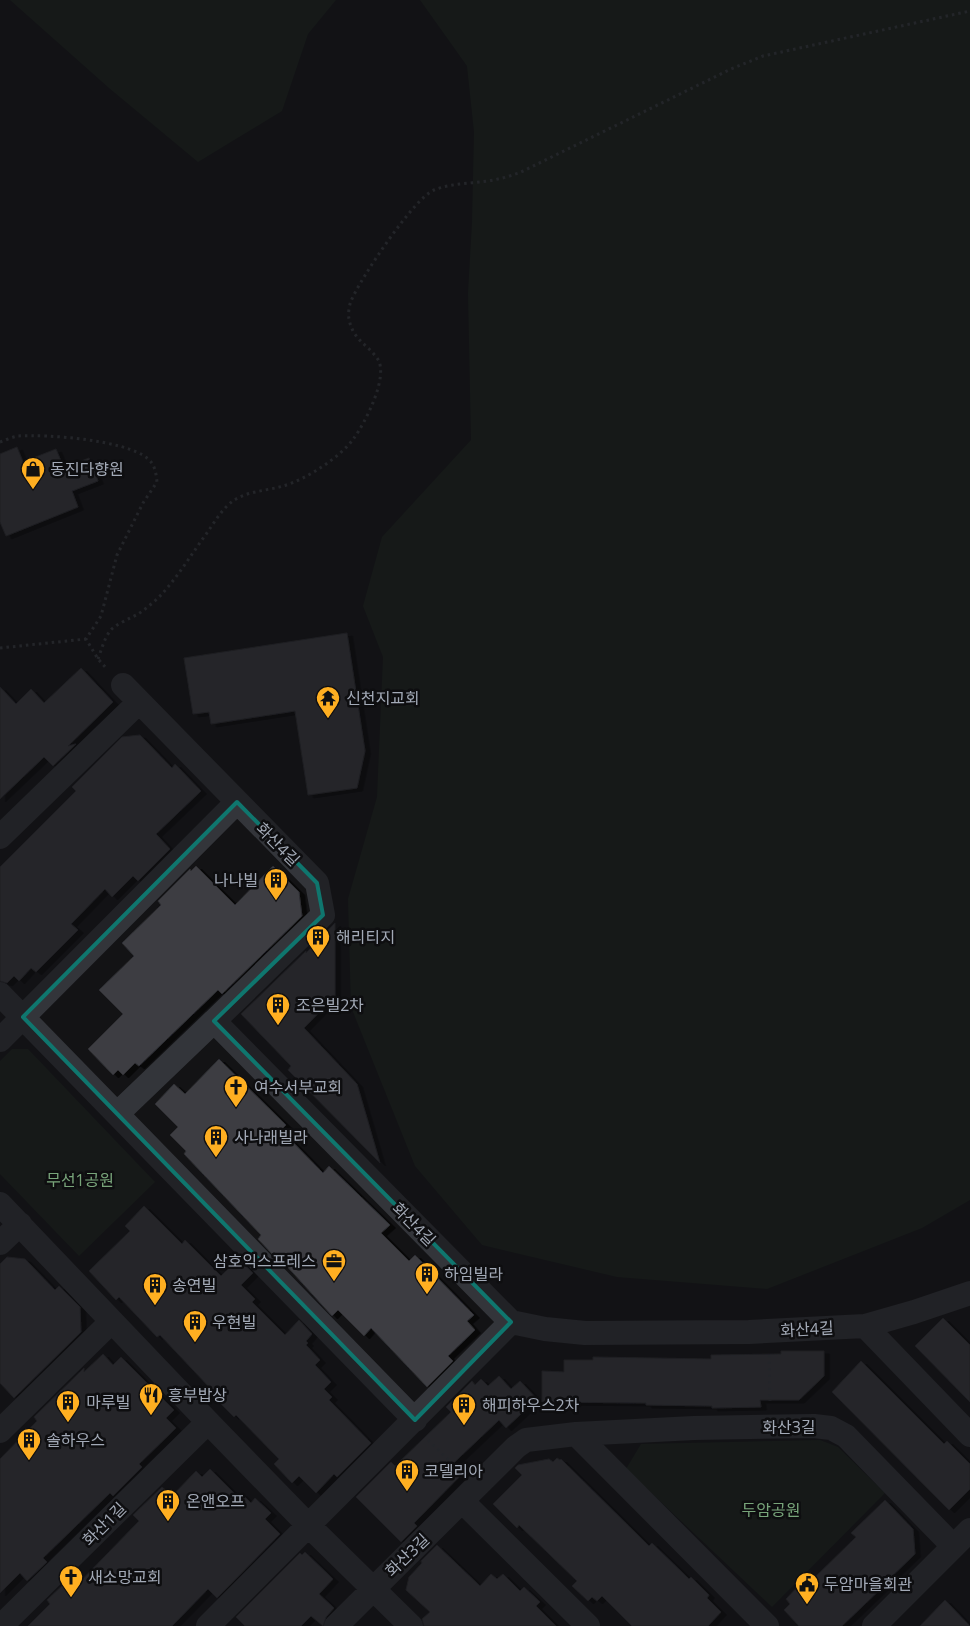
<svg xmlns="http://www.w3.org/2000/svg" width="970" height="1626" font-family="'Open Sans','Noto Sans KR',sans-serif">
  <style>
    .green { fill: #1b231c }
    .building { fill: #3c3e43; stroke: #2d2d31; filter: url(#shadow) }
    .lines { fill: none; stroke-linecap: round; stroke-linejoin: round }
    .path { stroke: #393c41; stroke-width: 3; stroke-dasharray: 2.5 4; stroke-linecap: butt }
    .minor { stroke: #33353a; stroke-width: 24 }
    .marked { fill: none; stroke: #0f766e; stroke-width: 4; stroke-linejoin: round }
    .labels { text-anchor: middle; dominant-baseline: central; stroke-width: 5; stroke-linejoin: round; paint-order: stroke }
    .poi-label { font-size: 16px; fill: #a3aab7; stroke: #0e0e10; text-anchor: start }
    .street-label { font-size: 16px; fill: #a3aab7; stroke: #0e0e10 }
    .park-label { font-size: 16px; fill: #78a47a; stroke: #0e0e10 }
  </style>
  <defs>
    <filter id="shadow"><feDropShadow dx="5.5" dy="3" stdDeviation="0" flood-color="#0009"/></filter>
  </defs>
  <rect width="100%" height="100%" fill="#131315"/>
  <path class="green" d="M10 0H336L308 34 282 111 198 162 109 88Z
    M420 0H970V1200L922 1228 767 1289 617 1277 482 1245 415 1166 351 1007 348 899 377 797 383 657 363 606 382 537 471 440 468 293 472 223 474 132 467 66Z
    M12 1049H28L155 1182 79 1256 0 1174V1061Z
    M820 1440 838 1447 885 1493 772 1607 626 1469 641 1444Z"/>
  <path class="building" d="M17 447 23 462 56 449 64 468 89 458 98 481 72 491 78 507 6 536 0 522V454Z
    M347 633 365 751 357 788 308 795 295 711 211 724 209 712 193 714 184 658Z
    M81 668 113 702 68 746 76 744 53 766 44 757 0 799V687L16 704 31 689 44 703Z
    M140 735 172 768 175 764 201 791 156 834 170 849 138 881 133 876 112 897 105 889 71 924 78 930 36 972 31 968 19 981 14 976 7 983 0 981V867L76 791 72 787 122 737Z
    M196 866 235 905 273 866 299 892 302 916 222 994 218 990 139 1066 135 1063 123 1075 118 1070 113 1075 88 1049 123 1014 99 990 134 956 122 943 161 905 158 901 190 869 191 871Z
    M335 923V996L304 1028 357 1084 380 1163 288 1070 291 1066 241 1014 306 951V953Z
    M219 1059 286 1125 281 1130 323 1173 329 1166 390 1225 381 1233 409 1261 415 1255 474 1315 467 1321 475 1330 448 1356 453 1361 427 1387 371 1328 364 1336 338 1310 332 1316 274 1252 272 1254 258 1239 261 1235 184 1154 186 1151 170 1135 178 1127 155 1104 174 1084 185 1094Z
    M144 1206 182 1244 185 1240 221 1276 238 1259 253 1273 241 1285 255 1299 252 1302 285 1335 299 1320 312 1334 306 1341 308 1343 306 1345 320 1360 315 1365 331 1382 324 1389 332 1397 329 1400 371 1443 337 1477 334 1474 316 1493 299 1476 292 1483 274 1464 279 1459 236 1415 234 1417 208 1391 210 1388 160 1335 157 1337 119 1297 116 1300 89 1271 130 1231 125 1226Z
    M7 1257 25 1259 55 1290 59 1286 80 1307 81 1332 14 1398 0 1383V1264Z
    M943 1318 970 1345V1402L915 1346Z
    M781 1351H824V1376L799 1400H760L761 1407 712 1408V1406L646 1405V1403L542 1402V1371L564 1372V1360H593V1357L711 1359V1355L781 1354Z
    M103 1354 113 1365 121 1357 174 1410 166 1418 176 1428 139 1464 142 1467 113 1496 110 1493 43 1558 47 1562 27 1581 20 1573 0 1593V1459L37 1421 34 1417 84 1368V1372Z
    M861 1361 944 1444 947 1441 970 1464V1489L949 1510 832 1392Z
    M499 1376 511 1389 520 1381 537 1399 506 1428 499 1420 443 1473 447 1477 462 1474 414 1523 417 1526 401 1542 356 1497 391 1462 395 1466 451 1412 446 1407 472 1381 475 1385 481 1379 488 1386Z
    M557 1458 560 1460 561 1459 649 1546 652 1543 689 1579 691 1577 709 1595 707 1598 721 1612 708 1626H632L602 1596 597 1601 592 1597 588 1601 572 1586 577 1581 519 1525 517 1528 493 1504 522 1475 515 1468 518 1465 549 1459 553 1462Z
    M210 1469 237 1496 241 1493 251 1503 255 1498 271 1513 265 1519 280 1534 217 1598 208 1589 172 1626H28L50 1604 47 1600 67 1581 74 1588 139 1521 133 1515 162 1487 172 1496 196 1471 202 1477Z
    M885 1500 913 1529 915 1554 887 1581 888 1582 842 1626H799L784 1610 790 1604 786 1599 802 1582 806 1586 856 1537 851 1533Z
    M437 1545 480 1586 491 1574 497 1579 503 1574 520 1591 524 1587 540 1602 536 1606 556 1626H424L422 1619 430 1612 406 1590 409 1577 422 1563 421 1561Z
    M305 1552 333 1579 319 1594 334 1608 326 1617 323 1626 311 1616 301 1626H245L236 1617 300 1553 302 1555Z
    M945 1600 970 1626H920Z"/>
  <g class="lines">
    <path class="path" d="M0 442C6 440 12 437 18 436 47 434 125 440 147 458 155 464 156 473 157 482L143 503 117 555 101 616 86 639 98 659 107 669
      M0 648 86 639
      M98 659C101 651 104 639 110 631 114 625 131 618 138 614 146 609 155 601 162 594 179 575 193 552 209 530 215 521 223 508 233 501 247 491 266 491 283 486 305 480 341 457 354 438 365 423 390 375 377 358 366 343 353 340 349 319 348 314 349 306 351 301 360 279 414 198 434 190 454 182 477 184 498 179 505 178 512 175 519 173L731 69 763 56 970 11
      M769 1355 770 1401
      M428 1440 459 1470"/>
    <path class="minor" d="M123 685 317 883 323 915 214 1021 511 1322 545 1329 585 1333 749 1332 865 1326 970 1435
      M0 837 139 702
      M0 994 415 1420
      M0 1040 237 802
      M117 1114 214 1021
      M0 1204 208 1422 309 1526 411 1626
      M0 1243 20 1224
      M865 1326 914 1312 970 1293
      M0 1431 111 1322
      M576 1434 767 1626
      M462 1501 588 1626
      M1 1626 208 1422
      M208 1626 511 1322
      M336 1626 516 1447 526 1440 576 1434 694 1428 814 1426 831 1428 846 1436 953 1546
      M874 1626 970 1530"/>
  </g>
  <path d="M0 0H970V1626H0ZM237 802 317 883 323 915 214 1021 511 1322 415 1420 23 1017Z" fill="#131315" fill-opacity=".55" fill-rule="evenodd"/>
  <path class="marked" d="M237 802 317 883 323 915 214 1021 511 1322 415 1420 23 1017Z"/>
  <defs>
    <g id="shop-pin" transform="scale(1.25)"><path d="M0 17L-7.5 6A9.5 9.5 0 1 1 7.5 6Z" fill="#ffaf21" stroke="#0e0e10"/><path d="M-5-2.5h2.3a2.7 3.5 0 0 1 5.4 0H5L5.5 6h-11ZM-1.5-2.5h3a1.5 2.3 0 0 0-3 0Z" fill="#111"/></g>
    <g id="temple-pin" transform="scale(1.25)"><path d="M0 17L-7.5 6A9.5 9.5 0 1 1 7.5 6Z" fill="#ffaf21" stroke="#0e0e10"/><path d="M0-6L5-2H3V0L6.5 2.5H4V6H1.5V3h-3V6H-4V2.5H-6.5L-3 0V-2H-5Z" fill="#111"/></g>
    <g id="building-pin" transform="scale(1.25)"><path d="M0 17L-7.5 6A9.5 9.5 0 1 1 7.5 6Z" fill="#ffaf21" stroke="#0e0e10"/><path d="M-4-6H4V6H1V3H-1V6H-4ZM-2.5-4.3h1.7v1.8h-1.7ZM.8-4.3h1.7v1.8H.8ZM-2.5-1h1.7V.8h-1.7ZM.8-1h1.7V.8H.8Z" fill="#111"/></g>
    <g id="church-pin" transform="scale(1.25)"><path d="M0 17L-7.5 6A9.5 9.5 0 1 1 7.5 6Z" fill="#ffaf21" stroke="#0e0e10"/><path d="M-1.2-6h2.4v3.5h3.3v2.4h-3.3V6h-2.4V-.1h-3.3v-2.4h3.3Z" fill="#111"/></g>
    <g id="office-pin" transform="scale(1.25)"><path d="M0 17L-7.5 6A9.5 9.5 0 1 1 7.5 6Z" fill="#ffaf21" stroke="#0e0e10"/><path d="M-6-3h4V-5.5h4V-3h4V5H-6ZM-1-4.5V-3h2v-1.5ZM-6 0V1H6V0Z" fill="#111"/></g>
    <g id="restaurant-pin" transform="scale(1.25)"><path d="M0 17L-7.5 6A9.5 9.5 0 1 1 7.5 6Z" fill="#ffaf21" stroke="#0e0e10"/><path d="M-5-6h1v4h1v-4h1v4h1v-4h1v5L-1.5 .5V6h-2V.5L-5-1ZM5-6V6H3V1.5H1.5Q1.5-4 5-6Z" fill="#111"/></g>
    <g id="civic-pin" transform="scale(1.25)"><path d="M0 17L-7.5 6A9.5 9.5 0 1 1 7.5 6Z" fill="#ffaf21" stroke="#0e0e10"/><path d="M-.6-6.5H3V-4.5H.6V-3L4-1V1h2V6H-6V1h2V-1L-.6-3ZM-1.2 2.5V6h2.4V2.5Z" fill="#111"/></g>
  </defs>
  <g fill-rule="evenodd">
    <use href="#shop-pin" x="33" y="469"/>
    <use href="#temple-pin" x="328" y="698"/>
    <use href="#building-pin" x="276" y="880"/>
    <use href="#building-pin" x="318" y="937"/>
    <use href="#building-pin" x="278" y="1005"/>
    <use href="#church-pin" x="236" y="1087"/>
    <use href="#building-pin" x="216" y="1137"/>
    <use href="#office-pin" x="334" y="1261"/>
    <use href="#building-pin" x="427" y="1274"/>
    <use href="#building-pin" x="155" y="1285"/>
    <use href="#building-pin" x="195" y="1322"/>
    <use href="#restaurant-pin" x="151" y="1395"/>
    <use href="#building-pin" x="68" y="1402"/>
    <use href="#building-pin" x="464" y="1405"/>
    <use href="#building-pin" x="29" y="1440"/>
    <use href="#building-pin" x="407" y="1471"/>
    <use href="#building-pin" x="168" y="1501"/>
    <use href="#church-pin" x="71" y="1577"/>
    <use href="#civic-pin" x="807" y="1584"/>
  </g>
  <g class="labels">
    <g class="poi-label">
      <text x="50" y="469">동진다향원</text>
      <text x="346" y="698">신천지교회</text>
      <text x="258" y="880" text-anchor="end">나나빌</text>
      <text x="336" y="937">해리티지</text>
      <text x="296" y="1005">조은빌2차</text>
      <text x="254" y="1087">여수서부교회</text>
      <text x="234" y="1137">사나래빌라</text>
      <text x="316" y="1261" text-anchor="end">삼호익스프레스</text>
      <text x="444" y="1274">하임빌라</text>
      <text x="172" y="1285">송연빌</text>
      <text x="212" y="1322">우현빌</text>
      <text x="168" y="1395">흥부밥상</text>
      <text x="86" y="1402">마루빌</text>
      <text x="482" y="1405">해피하우스2차</text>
      <text x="46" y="1440">솔하우스</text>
      <text x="424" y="1471">코델리아</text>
      <text x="186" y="1501">온앤오프</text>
      <text x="88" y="1577">새소망교회</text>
      <text x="824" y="1584">두암마을회관</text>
    </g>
    <g class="street-label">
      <text transform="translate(278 844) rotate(45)">화산4길</text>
      <text transform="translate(414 1224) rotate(45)">화산4길</text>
      <text transform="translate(807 1329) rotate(-3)">화산4길</text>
      <text x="789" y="1427">화산3길</text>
      <text transform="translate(104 1524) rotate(-45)">화산1길</text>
      <text transform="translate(407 1555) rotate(-44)">화산3길</text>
    </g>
    <g class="park-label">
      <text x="80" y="1180">무선1공원</text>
      <text x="771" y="1510">두암공원</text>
    </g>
  </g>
</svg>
